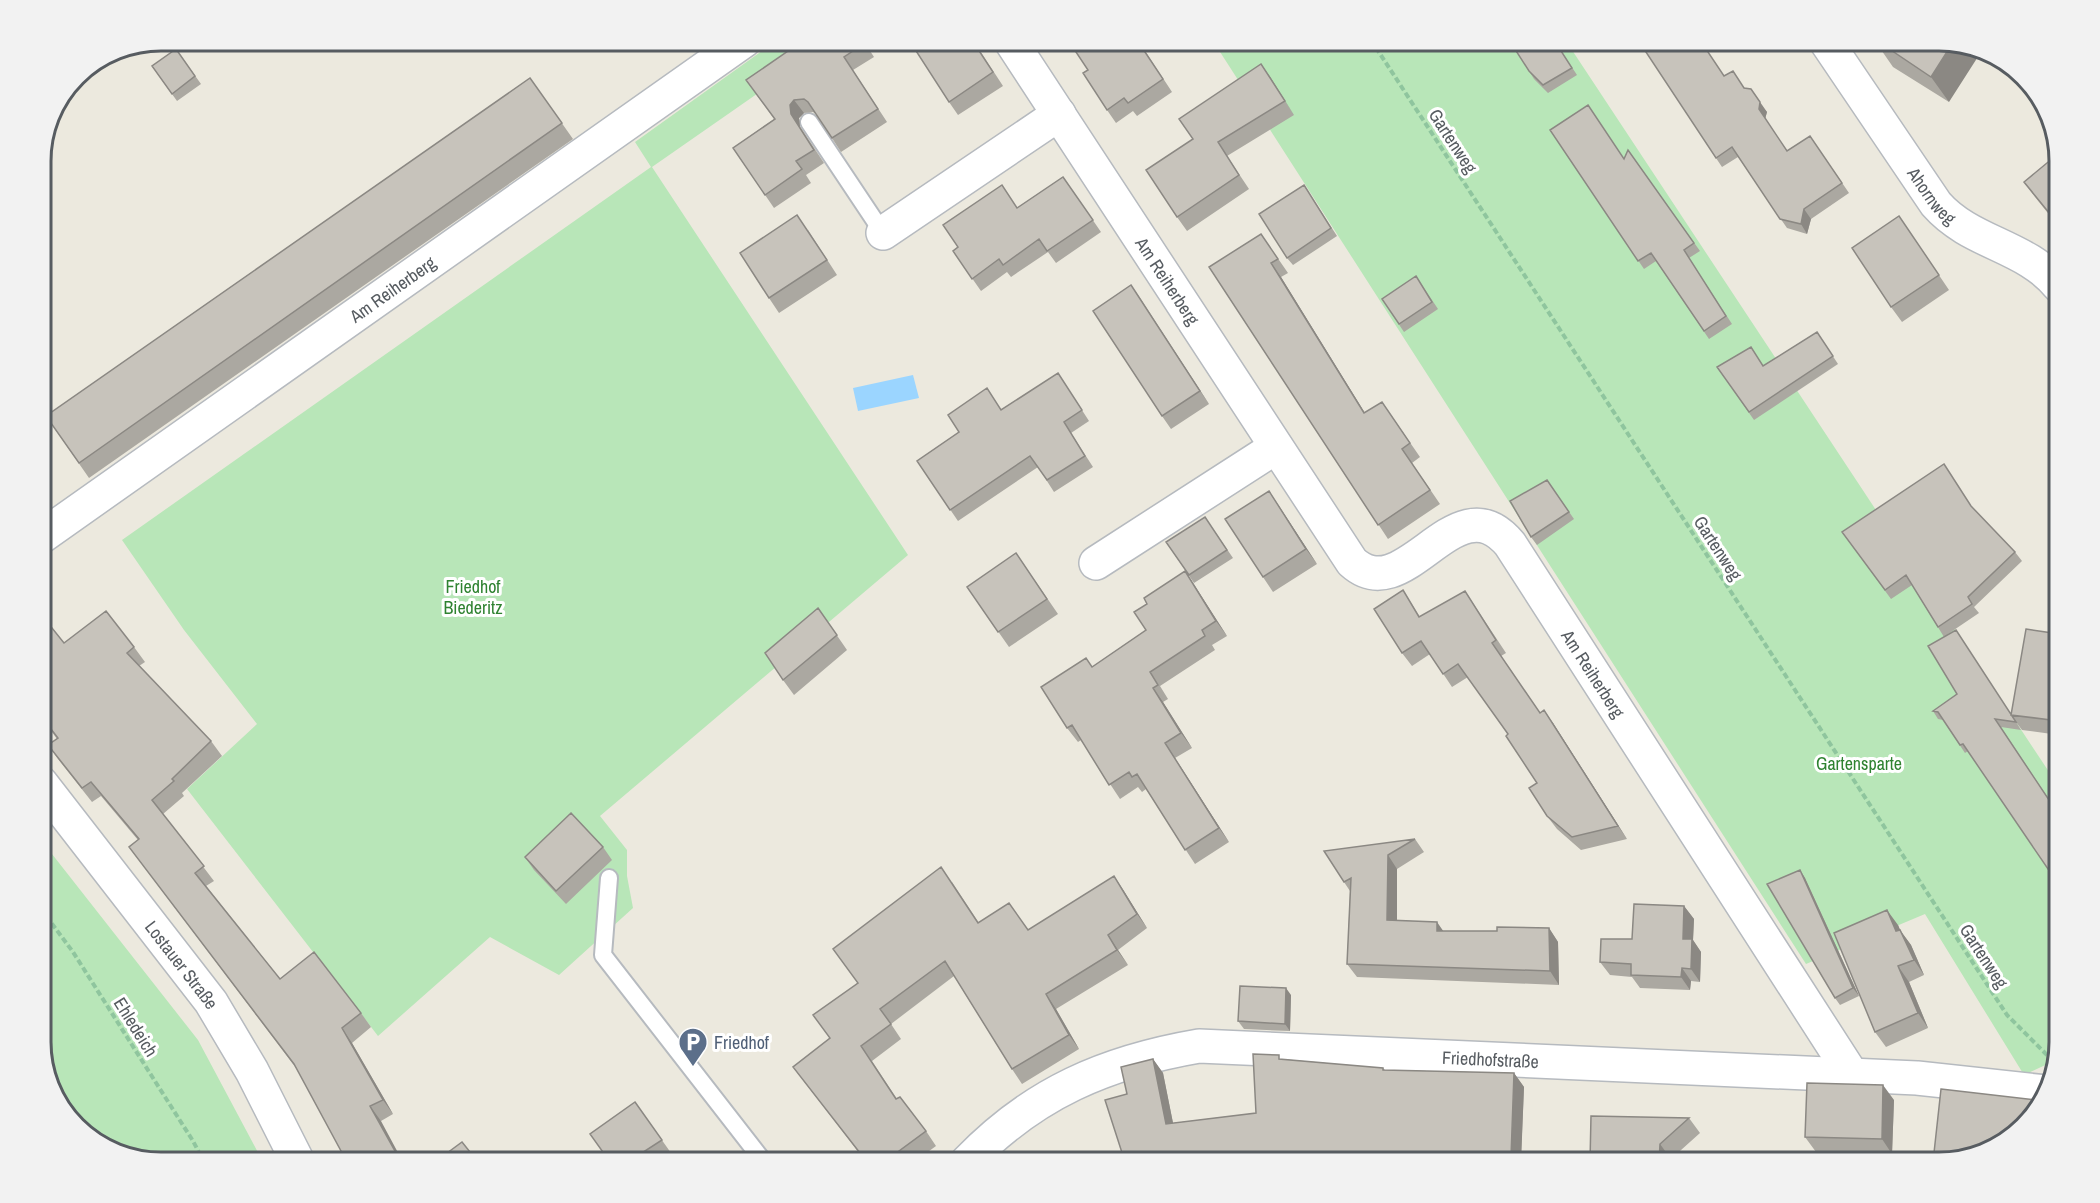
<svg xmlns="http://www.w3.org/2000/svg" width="2100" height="1203" font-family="'Archivo Narrow',sans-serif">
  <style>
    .green { fill: #b8e6b8 }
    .water { fill: #9bd5ff }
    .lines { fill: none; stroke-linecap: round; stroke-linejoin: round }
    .lane-casing { stroke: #b6babf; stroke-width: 20 }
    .street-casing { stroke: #b6babf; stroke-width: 36 }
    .path { stroke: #8fc59e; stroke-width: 4; stroke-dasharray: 6 3; stroke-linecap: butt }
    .lane { stroke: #fff; stroke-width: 16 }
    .street { stroke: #fff; stroke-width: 33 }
    .wall { fill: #aba8a1 }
    .shaded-wall { fill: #8b8883 }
    .building { fill: #c7c3bb; stroke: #8b8883; stroke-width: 1.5 }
    .labels { text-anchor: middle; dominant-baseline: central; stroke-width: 6; stroke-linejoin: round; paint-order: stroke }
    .street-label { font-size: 18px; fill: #575c61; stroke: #fff }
    .park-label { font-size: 18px; fill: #2e8230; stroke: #fff }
    .service-label { font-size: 18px; fill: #4e5e75; stroke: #fff; text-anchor: start }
    .rim { fill: none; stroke: #575c61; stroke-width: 3 }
  </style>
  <rect width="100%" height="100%" fill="#ece9de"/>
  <path class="green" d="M776 41H833L652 167 908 555 600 816 627 850V876L633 908 559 975 490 937 378 1036 187 789 257 724 184 630 122 540 651 167 635 142Z
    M1213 41H1566L2059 787V1042L2054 1061 2024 1075 1925 914 1806 964Z
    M41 840 198 1040 263 1162H161L101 1147 57 1102 41 1049Z"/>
  <path class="water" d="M913 375 919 398 858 411 853 388Z"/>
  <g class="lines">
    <g class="lane-casing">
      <path id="lane" d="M809 122 883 233
        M609 878 603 955 764 1162"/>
    </g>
    <g class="street-casing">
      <g id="street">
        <path id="s1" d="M1010 40 1352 562C1406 611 1455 478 1510 544L1852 1075"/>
        <path id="s2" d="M1825 40 1936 204C1971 244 2026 245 2059 286"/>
        <path d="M883 233 1059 114"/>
        <path id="s3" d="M41 537 745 40"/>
        <path d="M1096 563 1276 447"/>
        <path id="s4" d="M41 783 211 1002 252 1071 298 1162"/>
        <path id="s5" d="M967 1162C1033 1093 1106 1062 1199 1046L1917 1078 2046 1092"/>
      </g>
    </g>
    <path class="path" d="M1371 40 2007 1015 2047 1055
      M41 909 73 952 193 1141 204 1162"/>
    <use href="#lane" class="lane"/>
    <use href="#street" class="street"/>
  </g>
  <path class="wall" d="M863 40 874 57 853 70 887 122 841 152 817 115 813 112 804 113 799 118 800 127 824 163 806 175 811 183 774 208 733 148 774 119 746 80Z
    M973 40 1003 86 958 115 949 102Z
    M1138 40 1172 92 1137 116 1133 111 1116 123 1107 110 1088 70Z
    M1554 40 1577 75 1548 93 1534 79 1529 71Z
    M1939 40 1949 102 1893 67 1875 41Z
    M176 49 201 84 177 101 152 66Z
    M1261 64 1294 115 1227 156 1249 189 1187 231 1177 217 1193 139Z
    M1724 76 1745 88 1767 112 1765 119 1787 151 1810 136 1849 193 1811 219 1807 234 1787 228 1738 157 1722 167 1716 158Z
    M530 78 573 139 89 478 46 416Z
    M1550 130 1624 158 1628 150 1700 251 1689 258 1732 324 1709 339 1656 261 1644 269Z
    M2059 153V227L2035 197 2024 182Z
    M1063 177 1101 232 1056 263 1048 252 1011 277 1007 272 981 291 953 251Z
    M1304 185 1337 236 1293 265 1287 258Z
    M1899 216 1949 290 1902 322 1891 307Z
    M808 230 837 275 779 313 769 298Z
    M1261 234 1288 273 1281 277 1365 413 1382 402 1420 457 1412 463 1440 504 1388 539 1209 267Z
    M1416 276 1438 309 1404 332 1382 299Z
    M1131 285 1209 404 1171 429 1162 416Z
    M1817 332 1838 364 1754 420 1717 367 1763 366Z
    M1058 373 1089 421 1071 433 1093 467 1054 492 1038 467 958 521 917 461 959 432 1001 410Z
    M41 412 49 423 41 429Z
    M1547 480 1574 519 1537 545 1531 537Z
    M1269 491 1317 564 1273 592 1263 577Z
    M1972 507 2015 552 2022 561 1974 607 1979 613 1945 636 2011 714 2059 634V735L2022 730 2016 722 2021 730 2001 727 2059 814V872L2053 876 1968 751 1965 753 1943 720 1938 719 1933 711 1957 694 1944 637 1912 585 1891 599 1842 532Z
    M1205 517 1233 558 1194 583 1166 542Z
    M1016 553 1058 614 1009 647 967 587Z
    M1185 571 1227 636 1212 645 1215 650 1160 686 1168 699 1163 702 1192 748 1175 758 1229 842 1195 864 1146 789 1142 792 1138 787 1120 799 1081 740 1078 742 1067 728 1092 667 1146 630 1147 604Z
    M1403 590 1420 617 1465 591 1506 653 1501 656 1540 713 1553 723 1627 839 1581 850 1557 829 1547 816 1537 783 1508 734 1468 677 1452 687 1430 654 1412 666 1402 653Z
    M818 608 847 650 794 695 783 680Z
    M41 620 64 643 134 647 145 662 139 666 211 741 222 756 182 793 184 796 163 814 214 881 206 886 280 979 361 1013 371 1027 352 1043 393 1114 381 1121 296 1068 129 847 138 840 101 796 92 802 58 759 48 745 57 739 41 717Z
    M1415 839 1424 852 1397 869V920L1443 931H1497L1549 928 1558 942 1559 985 1357 977 1347 964 1350 891 1344 882Z
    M603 847 612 860 566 904 534 870 525 857Z
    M1800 870 1805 878 1859 996 1840 1005 1835 998Z
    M1114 876 1147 928 1118 950 1128 965 1056 1009 1079 1049 1022 1084 1012 1069 954 976 891 1024 901 1039 872 1061 897 1099 926 1131 936 1146 914 1162H866L793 1067 830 1039 857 983 952 882 979 923 1028 930Z
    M1684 906 1694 919 1693 940 1701 952 1700 982 1691 981 1690 990 1640 988 1632 977 1610 975 1600 962 1632 939Z
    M1898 925 1900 930 1911 945 1924 975 1909 982 1928 1028 1886 1047 1875 1032Z
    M1291 995 1290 1031 1244 1029 1238 1021Z
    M1153 1059 1163 1073 1173 1123 1256 1113 1282 1059 1383 1068 1385 1070 1514 1073 1524 1087 1521 1157 1578 1160 1580 1162H1125L1127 1094Z
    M1894 1100 1892 1154 1816 1152 1805 1137Z
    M635 1102 671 1153 657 1162H610Z
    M1689 1118 1700 1133 1671 1159 1670 1162H1590Z"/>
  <path class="shaded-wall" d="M1952 44 1981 52 1949 102 1931 77Z
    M1261 64 1271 78 1294 115 1285 101Z
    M1751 89 1767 112 1765 119 1759 109Z
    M794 100 804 113 799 118 800 127 824 163 791 114 790 105Z
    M1804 209 1811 219 1807 234 1801 224Z
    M1271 263 1281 277 1374 428 1364 413Z
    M1131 285 1140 298 1209 404 1200 391Z
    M1269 491 1279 506 1317 564 1306 549Z
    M1185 571 1195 586 1227 636 1216 621Z
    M1153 688 1163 702 1192 748 1181 733Z
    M1544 710 1553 723 1627 839 1618 826Z
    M1165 743 1175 758 1229 842 1219 828Z
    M1388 855 1397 869V933L1387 920Z
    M1800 870 1805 878 1859 996 1853 988Z
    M1114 876 1124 891 1147 928 1137 914Z
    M1684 906 1694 919 1693 940 1701 952 1700 982 1691 969 1683 939Z
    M1887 910 1898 925 1907 946 1896 931Z
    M1437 922 1446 935 1437 931Z
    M1549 928 1558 942 1559 985 1550 971Z
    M1900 930 1911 945 1924 975 1914 960Z
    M1108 935 1128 965 1117 950Z
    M1898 966 1909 982 1928 1028 1918 1013Z
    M1682 968 1691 981 1690 990 1681 977Z
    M1286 988 1291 995 1290 1031 1285 1024Z
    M1046 994 1056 1009 1079 1049 1069 1035Z
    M342 1028 352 1043 393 1114 383 1100Z
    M1153 1059 1163 1073 1176 1138 1166 1124Z
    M1514 1073 1524 1087 1521 1162 1511 1157Z
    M1883 1085 1894 1100 1892 1154 1882 1139Z
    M370 1106 381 1121 403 1162H401Z
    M1660 1144 1671 1159 1670 1162H1659Z"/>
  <path class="building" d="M804 40H863L865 43 844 57 878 109 832 138 808 102 804 99 794 100 790 105 791 114 814 150 796 161 802 169 765 195 733 148 775 119 746 80Z
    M909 40H972L993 72 949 102Z
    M1068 40H1087V44L1091 40H1137L1163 79 1128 103 1124 98 1107 110 1083 73 1088 70Z
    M1516 40H1554L1572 68 1543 85 1529 71 1511 43Z
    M1638 40H1700L1724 76 1733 71 1744 88 1751 89 1760 102 1759 109 1787 151 1810 136 1842 183 1804 209 1801 224 1780 219 1732 147 1716 158Z
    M1876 40H1939L1952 44 1931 77Z
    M176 49 195 76 172 94 152 66Z
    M1261 64 1285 101 1218 142 1239 175 1177 217 1146 170 1193 139 1179 119Z
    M530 78 562 123 79 463 46 416Z
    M1588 105 1624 159 1628 150 1694 243 1684 250 1726 316 1704 331 1651 253 1638 261 1550 130Z
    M2059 153V225L2024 182Z
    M1063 177 1093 220 1047 251 1039 239 1003 265 999 259 972 279 953 251 958 247 943 225 1002 185 1017 208Z
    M1304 185 1331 228 1287 258 1259 214Z
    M797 215 827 260 769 298 740 253Z
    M1899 216 1939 275 1891 307 1852 248Z
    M1261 234 1278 259 1271 263 1364 413 1382 402 1410 443 1402 449 1430 490 1378 525 1209 267Z
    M1416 276 1432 302 1399 324 1382 299Z
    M1131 285 1200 391 1162 416 1093 311Z
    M1817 332 1833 356 1749 412 1717 367 1751 347 1763 366Z
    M1058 373 1082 410 1064 422 1085 456 1047 480 1030 456 950 510 917 461 959 432 948 415 987 388 1001 410Z
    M1944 464 1971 506 2015 552 1968 597 1972 604 1938 627 1906 575 1885 590 1842 532Z
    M1547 480 1569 512 1531 537 1510 501Z
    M1269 491 1306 549 1263 577 1225 519Z
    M1205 517 1227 550 1189 575 1166 542Z
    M1016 553 1047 599 998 632 967 587Z
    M1185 571 1216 621 1202 630 1205 636 1150 672 1158 685 1153 688 1181 733 1165 743 1219 828 1185 850 1137 774 1132 777 1129 772 1109 785 1072 725 1067 728 1041 687 1086 658 1092 667 1146 630 1134 612 1147 604 1144 598Z
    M1403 590 1419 617 1465 591 1496 640 1492 643 1540 713 1544 710 1618 826 1572 837 1547 816 1529 788 1537 783 1506 736 1508 734 1458 664 1443 674 1421 641 1402 653 1374 609Z
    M818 608 837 635 783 680 765 653Z
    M106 611 134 647 127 653 211 741 172 779 174 781 152 800 204 866 195 873 280 979 314 952 361 1013 342 1028 383 1100 370 1106 401 1162H347L294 1064 129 847 139 839 91 782 82 788 48 745 58 738 41 716V620L44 618 64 643Z
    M2026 629 2059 634V721L2011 715Z
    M1956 630 2016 722 1995 719 2059 815V861L2048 869 1963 744 1960 745 1938 712 1933 711 1957 694 1928 646Z
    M571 813 603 847 556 891 525 857Z
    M1415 839 1388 855 1387 920 1437 922V931H1497V927L1549 928 1550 971 1347 964 1351 878 1344 882 1324 851Z
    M941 867 978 923 1009 903 1028 930 1114 876 1137 914 1108 935 1117 950 1046 994 1069 1035 1012 1069 945 961 880 1009 891 1024 861 1046 896 1099 900 1097 926 1131 884 1162H867L793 1067 830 1038 813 1015 858 983 833 949Z
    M1800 870 1853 988 1835 998 1767 884Z
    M1634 904 1684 906 1683 939H1692L1691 969 1682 968 1681 977 1631 975V964L1600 962 1601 939H1632Z
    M1887 910 1896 931 1900 930 1914 960 1898 966 1918 1013 1875 1032 1834 933Z
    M1240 986 1286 988 1285 1024 1238 1021Z
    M1253 1054 1279 1055V1059L1383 1068V1070L1514 1073 1511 1157 1578 1160V1162H1314L1315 1154 1241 1162H1125L1105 1100 1127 1094 1121 1067 1153 1059 1166 1124 1256 1113Z
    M1807 1083 1883 1085 1882 1139 1805 1137Z
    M1941 1089 2044 1101 2000 1146 1939 1162H1933Z
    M635 1102 662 1140 628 1162H610L590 1134Z
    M1591 1116 1689 1118 1660 1144 1659 1162H1590Z
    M462 1142 478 1162H435Z"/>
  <defs>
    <g id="parking-pin" transform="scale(1.5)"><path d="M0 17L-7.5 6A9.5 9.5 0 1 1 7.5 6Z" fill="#5c6f8a" stroke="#fff"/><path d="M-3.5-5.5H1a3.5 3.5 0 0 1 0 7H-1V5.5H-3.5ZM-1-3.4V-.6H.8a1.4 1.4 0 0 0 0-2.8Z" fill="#fff"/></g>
  </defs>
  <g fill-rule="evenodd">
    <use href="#parking-pin" x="693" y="1042"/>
  </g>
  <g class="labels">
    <g class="street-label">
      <text transform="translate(1453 141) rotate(57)">Gartenweg</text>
      <text stroke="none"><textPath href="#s2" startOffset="189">Ahornweg</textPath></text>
      <text stroke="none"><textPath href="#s1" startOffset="288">Am Reiherberg</textPath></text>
      <text stroke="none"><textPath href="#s3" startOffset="430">Am Reiherberg</textPath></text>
      <text transform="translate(1718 548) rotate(57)">Gartenweg</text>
      <text stroke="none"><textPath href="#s1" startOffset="958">Am Reiherberg</textPath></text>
      <text transform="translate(1984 956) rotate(57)">Gartenweg</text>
      <text stroke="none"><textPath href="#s4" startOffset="230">Lostauer Straße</textPath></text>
      <text transform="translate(136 1027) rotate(58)">Ehledeich</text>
      <text stroke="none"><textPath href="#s5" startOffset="556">Friedhofstraße</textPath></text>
    </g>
    <g class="park-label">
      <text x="473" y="586">Friedhof<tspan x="473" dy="21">Biederitz</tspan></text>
      <text x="1859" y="763">Gartensparte</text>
    </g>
    <g class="service-label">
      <text x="714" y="1042">Friedhof</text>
    </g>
  </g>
  <path d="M0 0H2100V1203H0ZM161 51H1939A110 110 0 0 1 2049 161V1042A110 110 0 0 1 1939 1152H161A110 110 0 0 1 51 1042V161A110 110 0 0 1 161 51Z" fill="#f2f2f2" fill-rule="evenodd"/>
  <path class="rim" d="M161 51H1939A110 110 0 0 1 2049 161V1042A110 110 0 0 1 1939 1152H161A110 110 0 0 1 51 1042V161A110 110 0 0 1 161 51Z"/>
</svg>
